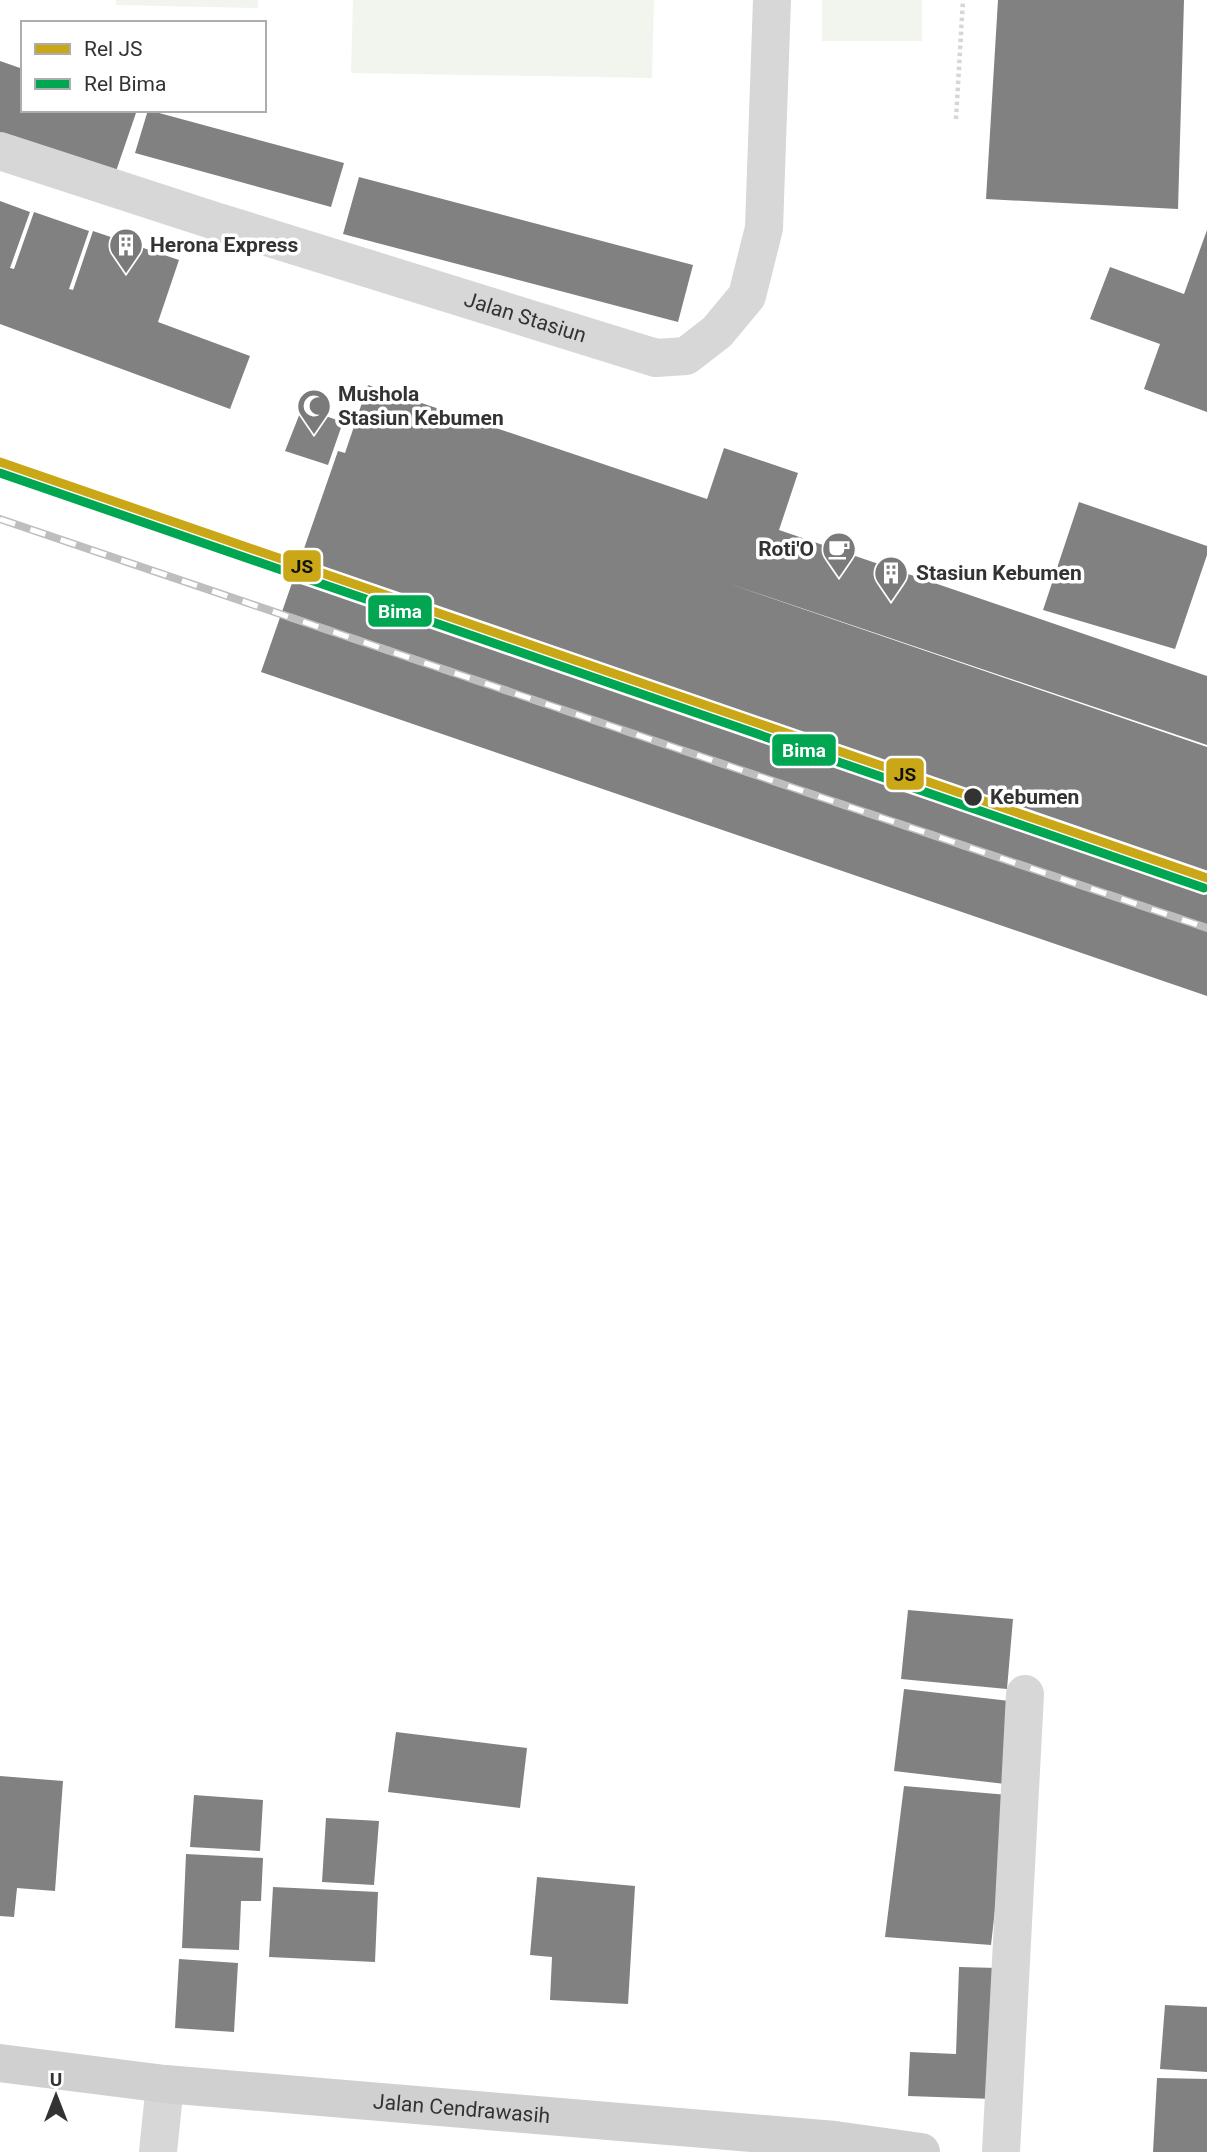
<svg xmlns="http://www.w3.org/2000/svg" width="1207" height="2152" font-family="Roboto,sans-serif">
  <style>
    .green { fill: #f1f5ed }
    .building { fill: #818181 }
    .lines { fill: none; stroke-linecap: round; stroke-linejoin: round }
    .path { stroke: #d6d6d6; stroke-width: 4.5; stroke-dasharray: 3.5 3.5; stroke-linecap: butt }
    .street { stroke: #d7d7d7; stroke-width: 38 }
    .secondary { stroke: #d0d0d0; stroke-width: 38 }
    .rail-casing { stroke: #bebebe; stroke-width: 8 }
    .rail { stroke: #fff; stroke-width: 5; stroke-dasharray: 16; stroke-linecap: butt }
    .rail-1-casing { stroke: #fff; stroke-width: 14 }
    .rail-2-casing { stroke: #fff; stroke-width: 14 }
    .rail-1 { stroke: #caa716; stroke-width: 9 }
    .rail-2 { stroke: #00a651; stroke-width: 9 }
    .stop-dot { fill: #333; stroke: #fff; stroke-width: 2.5 }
    .labels { text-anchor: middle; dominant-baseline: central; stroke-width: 7; stroke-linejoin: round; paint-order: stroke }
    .poi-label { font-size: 21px; font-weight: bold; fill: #333; stroke: #fff; text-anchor: start }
    .street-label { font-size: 21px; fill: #333; stroke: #fff }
    .stop-label { font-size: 21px; font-weight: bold; fill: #333; stroke: #fff; text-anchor: start }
    .line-badge { stroke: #fff; stroke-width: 2.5 }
    .badge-label { font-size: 19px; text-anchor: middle; font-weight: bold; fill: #fff }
    .pale-badge-label { font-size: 19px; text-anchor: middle; font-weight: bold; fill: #111 }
  </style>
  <rect width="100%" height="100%" fill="#fff"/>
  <path class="green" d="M116 0H258V8L116 5Z
    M353 0H654L652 78 351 73Z
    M822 0H922V41H822Z"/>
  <path class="building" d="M998 0H1184L1178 209 986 199Z
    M0 61 23 69V110H137L113 180 0 142Z
    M148 110 344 163 331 207 135 153Z
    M359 177 693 265 678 322 343 234Z
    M0 201 30 212 10 268 14 269 34 212 89 231 69 289 73 290 93 231 179 260 158 322 250 356 230 409 0 324Z
    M1207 230V412L1144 389 1160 344 1090 319 1110 267 1184 294Z
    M368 385 707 499 724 448 798 473 779 530 1207 676V745L727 583 1207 747V996L261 672 338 451 345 453Z
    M302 408 343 422 328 465 285 451Z
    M1079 502 1207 546V555L1175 649 1043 610Z
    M908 1610 1013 1619 1007 1689 901 1679Z
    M904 1689 1010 1701 1005 1784 894 1771Z
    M396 1732 527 1748 520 1808 388 1792Z
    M0 1776 63 1781 55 1891 17 1888 14 1917 0 1916Z
    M904 1786 1008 1795 991 1945 885 1937Z
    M194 1795 263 1800 260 1851 190 1847Z
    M326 1818 379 1821 374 1885 322 1882Z
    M186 1854 263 1858 261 1901H241L239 1950 182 1948Z
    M537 1877 635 1886 628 2004 550 2000 552 1957 530 1955Z
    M273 1887 378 1892 375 1962 269 1957Z
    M179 1959 238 1963 234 2032 175 2028Z
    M959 1967 998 1968 994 2099 908 2096 910 2052 956 2054Z
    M1165 2005 1207 2007V2072L1160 2069Z
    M1157 2078 1207 2079V2152H1153Z"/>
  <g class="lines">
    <path class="path" d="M956 119 963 0"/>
    <g class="street">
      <path id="s1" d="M0 151 215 221 656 358 686 356 717 332 747 296 764 228 772 0"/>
      <path d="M158 2152 165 2084"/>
      <path d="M1001 2152 1025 1694"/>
    </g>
    <path class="secondary" id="s2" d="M0 2063 165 2084 835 2140 921 2152"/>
    <g class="rail-casing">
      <path id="rail" d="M0 519 1207 928"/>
    </g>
    <use href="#rail" class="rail"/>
    <g class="rail-1-casing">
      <path id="rail-1" d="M0 462 1207 878"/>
    </g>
    <g class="rail-2-casing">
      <path id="rail-2" d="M0 473 1204 888"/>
    </g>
    <use href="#rail-1" class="rail-1"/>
    <use href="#rail-2" class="rail-2"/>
  </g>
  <defs>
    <g id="building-pin" transform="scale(1.75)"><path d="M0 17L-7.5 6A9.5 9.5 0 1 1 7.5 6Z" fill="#7a7a7a" stroke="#fff"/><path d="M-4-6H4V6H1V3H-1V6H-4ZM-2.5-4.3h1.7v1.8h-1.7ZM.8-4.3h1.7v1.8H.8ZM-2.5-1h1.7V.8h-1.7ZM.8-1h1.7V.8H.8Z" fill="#fff"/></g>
    <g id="mosque-pin" transform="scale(1.75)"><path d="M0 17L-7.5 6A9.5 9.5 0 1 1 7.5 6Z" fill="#7a7a7a" stroke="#fff"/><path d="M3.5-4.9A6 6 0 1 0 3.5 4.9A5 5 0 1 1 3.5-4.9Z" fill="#fff"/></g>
    <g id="cafe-pin" transform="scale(1.75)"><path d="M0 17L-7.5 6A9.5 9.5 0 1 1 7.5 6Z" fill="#7a7a7a" stroke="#fff"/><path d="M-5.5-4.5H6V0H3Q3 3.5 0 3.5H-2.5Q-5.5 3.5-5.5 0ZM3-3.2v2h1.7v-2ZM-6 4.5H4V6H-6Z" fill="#fff"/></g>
  </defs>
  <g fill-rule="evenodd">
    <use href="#building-pin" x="126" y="245"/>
    <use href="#mosque-pin" x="314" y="406"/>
    <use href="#cafe-pin" x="839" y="549"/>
    <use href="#building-pin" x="891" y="573"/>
  </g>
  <circle class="stop-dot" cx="973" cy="797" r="10"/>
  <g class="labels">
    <g class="poi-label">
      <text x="150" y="245">Herona Express</text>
      <text x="338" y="394">Mushola<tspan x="338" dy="24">Stasiun Kebumen</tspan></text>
      <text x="814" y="549" text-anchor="end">Roti'O</text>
      <text x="916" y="573">Stasiun Kebumen</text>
    </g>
    <g class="street-label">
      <text stroke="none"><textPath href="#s1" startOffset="551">Jalan Stasiun</textPath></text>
      <text stroke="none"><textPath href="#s2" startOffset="464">Jalan Cendrawasih</textPath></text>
    </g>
    <g class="stop-label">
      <text x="990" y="797">Kebumen</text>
    </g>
  </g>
  <g class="line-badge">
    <rect x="282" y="549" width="40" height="34" rx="7" fill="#caa716"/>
    <rect x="367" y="594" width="66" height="34" rx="7" fill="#00a651"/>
    <rect x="771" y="733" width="66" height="34" rx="7" fill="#00a651"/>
    <rect x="885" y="757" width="40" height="34" rx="7" fill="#caa716"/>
  </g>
  <g class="badge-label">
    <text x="400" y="618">Bima</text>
    <text x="804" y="757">Bima</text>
  </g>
  <g class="pale-badge-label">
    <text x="302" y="573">JS</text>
    <text x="905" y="781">JS</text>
  </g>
  <rect x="21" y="21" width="245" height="91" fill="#ffffff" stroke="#adadad" stroke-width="2"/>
  <rect x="35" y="44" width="35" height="10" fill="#caa716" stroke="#adadad" stroke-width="2"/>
  <text x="84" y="56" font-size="21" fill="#333333">Rel JS</text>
  <rect x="35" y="79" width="35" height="10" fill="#00a651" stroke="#adadad" stroke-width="2"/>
  <text x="84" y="91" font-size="21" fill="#333333">Rel Bima</text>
  <g transform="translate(56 2096)" stroke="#ffffff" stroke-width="5" paint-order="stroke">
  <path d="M0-5L12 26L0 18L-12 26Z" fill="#333333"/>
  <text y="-10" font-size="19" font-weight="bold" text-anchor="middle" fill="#333333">U</text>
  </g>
</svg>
